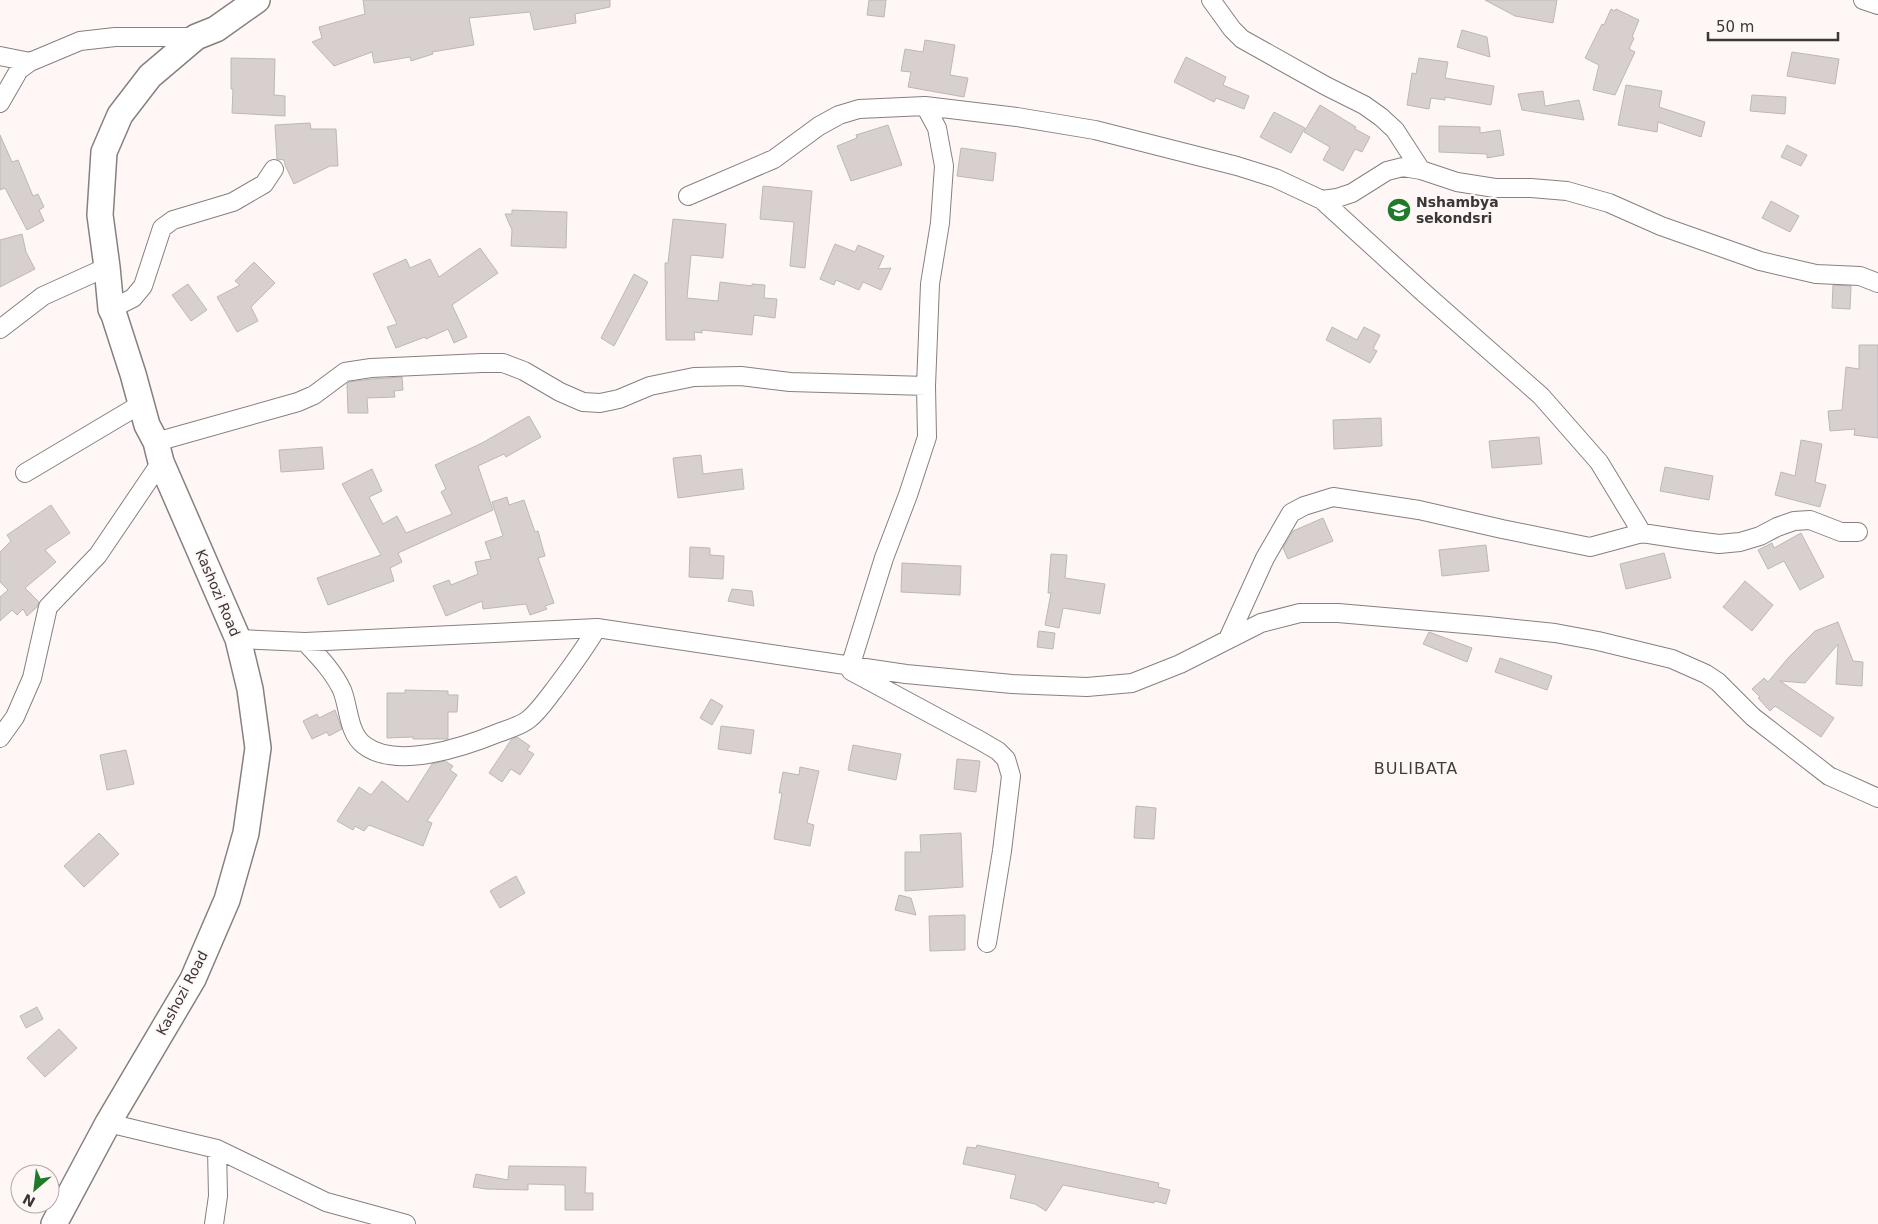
<svg xmlns="http://www.w3.org/2000/svg" width="1878" height="1224" font-family="'DejaVu Sans',sans-serif">
  <style>
    .building { fill: #d7d0cf; stroke: #bdb7b6 }
    .lines { fill: none; stroke-linecap: round; stroke-linejoin: round }
    .street-casing { stroke: #86807f; stroke-width: 20 }
    .secondary-casing { stroke: #86807f; stroke-width: 28 }
    .street { stroke: #fff; stroke-width: 18 }
    .secondary { stroke: #fff; stroke-width: 25 }
    .labels { text-anchor: middle; dominant-baseline: central; stroke-width: 4; stroke-linejoin: round; paint-order: stroke }
    .poi-label { font-size: 14px; font-weight: bold; fill: #3a3737; stroke: #fef7f6; text-anchor: start }
    .street-label { font-size: 14px; fill: #3a3737; stroke: #fef7f6 }
    .quarter-label { font-size: 16px; letter-spacing: 1px; fill: #423c3c; stroke: #fef7f6 }
  </style>
  <rect width="100%" height="100%" fill="#fef7f6"/>
  <path class="building" d="M363 0H610V7L575 14 576 23 534 30 530 12 469 18 474 45 432 52 433 54 411 61 410 57 374 63 372 52 334 66 312 42 322 38 319 27 365 14Z
    M869 0H886L884 17 867 15Z
    M1485 0H1557L1553 23 1515 16Z
    M1611 9 1615 11 1616 9 1639 20 1632 37 1634 38 1629 49 1635 52 1615 95 1593 90 1599 65 1585 58 1602 24 1604 25Z
    M1462 30 1487 37 1490 57 1457 47Z
    M925 40 955 45 950 75 968 78 964 97 908 87 911 72 901 71 905 49 923 52Z
    M1792 52 1839 59 1835 84 1787 76Z
    M1186 57 1226 77 1223 85 1249 96 1244 109 1216 98 1214 102 1174 82Z
    M231 58 275 59 274 95 285 96V116L232 113 233 89H231Z
    M1419 58 1448 62 1445 78 1494 86 1491 105 1445 97V100L1431 98 1429 109 1407 105 1412 73 1416 74Z
    M1626 85 1662 91 1659 107 1705 122 1701 137 1658 122 1657 132 1618 125Z
    M1543 91 1545 106 1579 100 1584 120 1522 110 1518 94Z
    M1752 95 1786 97 1785 114 1750 111Z
    M1320 105 1356 127 1355 129 1370 137 1362 152 1355 149 1343 171 1323 160 1330 147 1304 132Z
    M1274 112 1305 128 1291 153 1260 137Z
    M310 123 311 129H336L338 166H330L294 184 285 165 284 160 277 159 275 125Z
    M888 125 902 165 851 181 837 146 857 138 856 135Z
    M1439 126 1480 127V133L1500 130 1504 155 1487 158V154L1439 152Z
    M0 135 12 162 18 160 33 196 38 194 44 207 39 210 44 221 27 230 5 188 0 190Z
    M1787 145 1807 155 1801 166 1781 157Z
    M961 148 996 153 993 181 957 176Z
    M763 186 812 191 805 268 790 266 794 222 760 219Z
    M1771 201 1799 216 1790 232 1762 218Z
    M512 210 567 212 566 248 511 246 512 230 505 214H512Z
    M673 219 726 224 723 258 691 255 687 298 718 301 720 282 752 286V284L765 285 764 298 777 299 775 318 754 315 752 335 702 330V333L694 332 695 340H666L665 263H668Z
    M22 234 26 252 35 269 0 287V240Z
    M835 244 855 252 858 245 884 256 878 269 891 268 881 290 863 282 859 290 836 280 834 285 820 279Z
    M480 248 498 273 452 305 467 337 454 343 448 329 426 339 425 337 396 348 387 327 397 324 373 274 406 259 410 268 430 259 439 277Z
    M254 262 275 283 251 307 258 321 237 332 217 297 240 285 235 281Z
    M634 274 648 282 614 346 601 338Z
    M188 284 207 310 191 321 172 295Z
    M1833 285 1851 286 1850 309 1832 308Z
    M1332 327 1357 340 1364 327 1380 335 1373 349 1377 351 1370 363 1326 340Z
    M1859 345H1878V438L1854 435 1855 429 1830 431 1828 411 1842 410 1846 367 1859 369Z
    M402 377 403 390 394 391 395 397 367 398 368 413H348L347 384 349 382 372 379Z
    M529 416 541 437 506 457 504 454 478 466 493 510 398 553 402 562 390 568 394 581 328 605 317 578 381 555 342 484 372 469 382 491 369 497 383 524 397 516 406 533 452 514 441 492 446 489 435 465 482 443Z
    M1381 418 1382 446 1334 449 1333 420Z
    M1539 437 1542 464 1492 468 1489 441Z
    M1801 440 1822 444 1815 482 1826 485 1820 507 1775 495 1781 472 1795 476Z
    M322 447 324 469 281 472 279 450Z
    M701 455 703 474 742 469 744 489 678 498 673 458Z
    M1665 467 1713 476 1709 500 1660 491Z
    M507 497 509 505 524 500 535 532 538 531 545 556 538 558 554 603 545 606 547 609 530 615 526 604 483 609 482 601 446 616 433 586 449 580 451 585 478 574 475 562 491 559 485 542 503 536 492 502Z
    M51 505 70 533 45 550 56 562 25 588 39 602 37 607 27 616 23 609 17 615 12 610 0 621V597L8 590 0 582V552L11 541 7 535Z
    M1323 518 1333 541 1288 559 1283 548 1293 531Z
    M1801 533 1824 577 1800 590 1784 561 1768 569 1758 550 1772 543 1774 548Z
    M1486 545 1489 571 1442 576 1439 550Z
    M690 547 710 548V555L724 556 723 579 689 577Z
    M1664 553 1671 578 1626 589 1620 564Z
    M1051 554 1067 555 1065 578 1105 584 1100 614 1063 608 1059 628 1045 625 1051 593H1048Z
    M902 563 961 566 960 595 901 592Z
    M1745 581 1773 605 1752 631 1723 607Z
    M732 589 752 591 754 606 728 601Z
    M1838 622 1853 661 1863 662 1862 686 1836 684 1838 644 1805 683 1780 681 1834 718 1821 737 1775 706 1770 711 1758 698 1760 697 1752 689 1764 678 1768 682 1788 658 1815 631Z
    M1039 631 1055 633 1053 649 1037 647Z
    M1429 632 1472 648 1467 662 1423 644Z
    M1500 658 1552 676 1547 690 1495 672Z
    M405 690 448 691V695H458L457 712H448V739H413V737L387 738V693H405Z
    M711 699 723 706 712 725 700 718Z
    M335 710 342 729 329 736 327 732 312 739 303 721 317 714 319 718Z
    M721 726 754 730 751 754 718 749Z
    M517 737 530 746 527 750 534 754 520 775 511 769 502 782 489 773 511 740Z
    M853 745 901 754 896 780 848 770Z
    M126 750 134 784 107 790 100 755Z
    M957 759 980 761 976 792 954 789Z
    M445 761 453 766 450 770 457 775 427 821 432 823 423 846 369 825 364 831 355 826 353 830 337 821 359 787 371 795 382 781 408 802 432 764Z
    M800 767 819 771 807 823 814 825 810 846 774 839 782 793H779L783 772 799 775Z
    M1136 806 1156 808 1154 839 1134 838Z
    M99 833 119 854 84 887 64 866Z
    M961 833 963 887 905 891V852H921L920 835Z
    M516 876 525 893 500 908 490 891Z
    M899 895 911 898 916 915 895 910Z
    M965 915V950L930 951 929 916Z
    M37 1007 43 1019 26 1028 20 1016Z
    M59 1029 77 1048 45 1077 27 1058Z
    M977 1145 1159 1183 1158 1187 1170 1190 1166 1204 1155 1201 1154 1203 1063 1185 1046 1211 1035 1204 1010 1198 1016 1175 963 1164 967 1147 976 1148Z
    M509 1166 586 1167 585 1193H593V1210H565V1185L528 1184V1190L486 1189 473 1187 476 1174 508 1180Z"/>
  <g class="lines">
    <g class="street-casing">
      <path id="street" d="M1211 0 1232 29 1242 39 1326 86 1364 105 1381 117 1395 130 1421 170
        M1863 0 1878 5
        M0 56 30 62
        M0 103 19 70 30 62 80 41 115 37H196
        M688 196 774 159 819 126 839 115 859 109 925 106 1017 117 1095 130 1237 166 1275 178 1322 200 1337 198 1352 193 1387 171 1403 167 1421 170 1457 182 1495 188H1531L1567 191 1609 203 1661 226 1760 261 1816 274 1860 276 1878 283
        M1322 200 1424 293 1541 396 1599 462 1642 533
        M111 309 133 298 143 286 162 228 173 220 233 202 264 184 274 169
        M0 329 43 296 107 267
        M156 442 298 402 314 395 345 372 371 368 482 363H503L524 371 560 392 583 402 600 403 619 399 650 386 694 377 741 376 790 382 926 386
        M25 473 141 404
        M238 639 305 642 597 628 906 674 1012 684 1087 687 1132 683 1180 664 1261 623 1300 613H1338L1488 626 1555 633 1598 641 1672 659 1706 674 1718 682 1753 717 1829 776 1878 798
        M1228 639 1265 558 1291 513 1304 506 1333 497 1419 510 1502 529 1590 547 1642 533 1688 540 1719 544 1740 542 1760 536 1777 527 1794 521 1810 520 1841 532H1858
        M305 642C319 657 333 671 342 690 349 707 348 733 364 745 396 770 464 747 498 733 508 729 521 726 529 719 539 711 546 700 554 690 569 670 584 650 597 628
        M850 667 884 558 908 495 927 437 926 386 930 284 940 223 944 166 937 128 925 106
        M851 671 981 741 998 751 1006 759 1011 776 1002 851 987 943
        M0 738 15 717 32 678 48 607 98 555 161 462
        M108 1123 217 1149 326 1202 406 1224
        M214 1224 218 1196 217 1149"/>
    </g>
    <g class="secondary-casing">
      <path id="secondary" d="M54 1224 108 1123 193 979 227 900 246 833 258 748 250 689 238 639 161 462 156 442 147 425 133 374 114 315 111 309 107 267 100 215 104 152 120 115 150 76 196 37 216 29 257 0"/>
    </g>
    <use href="#street" class="street"/>
    <use href="#secondary" class="secondary"/>
  </g>
  <defs>
    <g id="school-disc" transform="scale(1.25)"><circle r="9.5" fill="#1f7a29" stroke="#fef7f6"/><path d="M0-5L7-2L0 1L-7-2ZM-4 1L0 2.5L4 1V4Q0 6-4 4Z" fill="#fff"/></g>
  </defs>
  <g fill-rule="evenodd">
    <use href="#school-disc" x="1399" y="210"/>
  </g>
  <g class="labels">
    <g class="poi-label">
      <text x="1416" y="202">Nshambya<tspan x="1416" dy="16">sekondsri</tspan></text>
    </g>
    <g class="street-label">
      <text transform="translate(218 593) rotate(67)">Kashozi Road</text>
      <text transform="translate(182 993) rotate(-62)">Kashozi Road</text>
    </g>
    <g class="quarter-label">
      <text x="1416" y="768">BULIBATA</text>
    </g>
  </g>
  <g transform="translate(35 1189) rotate(208)"><circle r="24" fill="#fef7f6" stroke="#b0aaaa"/>
  <path d="M0-4L9 19L0 12L-9 19Z" fill="#1f7a29"/>
  <text y="-8" font-size="14" font-weight="bold" text-anchor="middle" fill="#3a3737">N</text>
  </g>
  <path d="M1708 32v8h130v-8" fill="none" stroke="#3a3737" stroke-width="2.5"/>
  <text x="1716" y="32" font-size="15" fill="#3a3737" stroke="#fef7f6" stroke-width="4" paint-order="stroke">50 m</text>
</svg>
